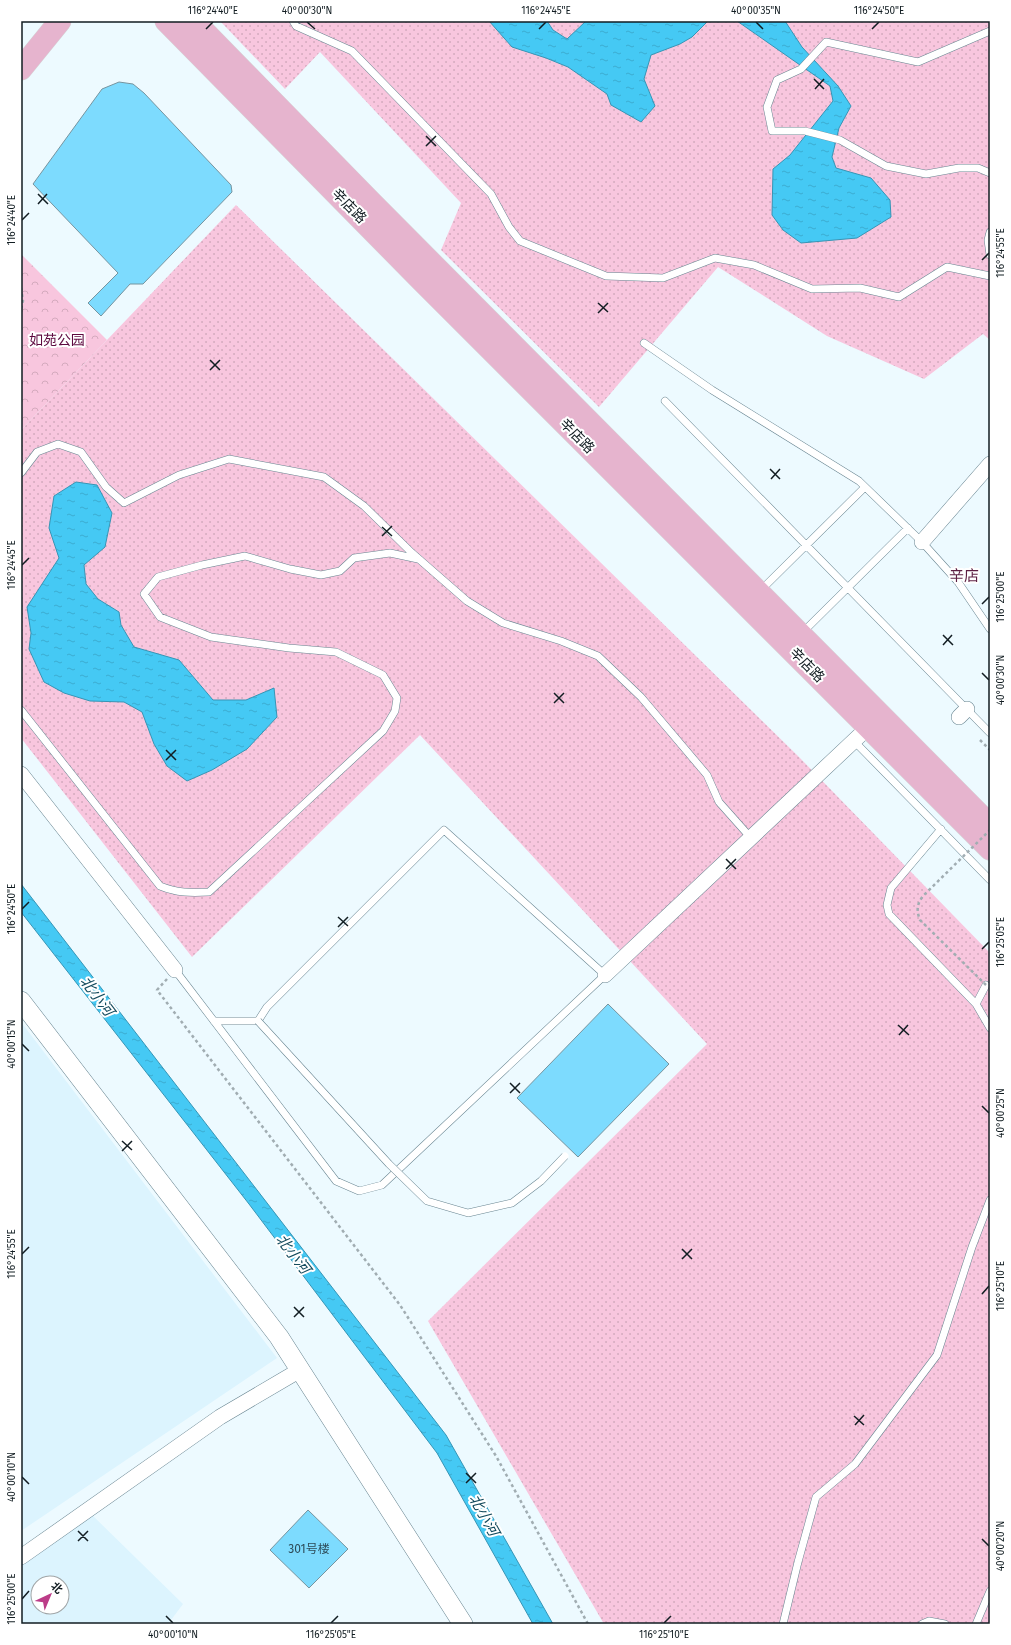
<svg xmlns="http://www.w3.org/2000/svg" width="1011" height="1645" font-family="'Fira Sans','Noto Sans SC',sans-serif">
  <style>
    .built { fill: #dcf4fe; fill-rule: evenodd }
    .grass { fill: url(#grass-dots) }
    .park { fill: url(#park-crowns) }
    .water { fill: url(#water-ripples); stroke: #3695b5 }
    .building { fill: #7ddbfe; stroke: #76949f }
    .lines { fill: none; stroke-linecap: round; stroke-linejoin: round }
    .service-casing { stroke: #688591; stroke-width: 8 }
    .minor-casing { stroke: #688591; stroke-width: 16 }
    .tertiary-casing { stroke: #688591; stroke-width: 20 }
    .primary-casing { stroke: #d4d6d7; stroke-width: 23 }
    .path { stroke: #a1adb2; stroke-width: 2.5; stroke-dasharray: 3 3; stroke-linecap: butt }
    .service { stroke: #fff; stroke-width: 7 }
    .minor { stroke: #fff; stroke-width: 15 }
    .tertiary { stroke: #fff; stroke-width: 19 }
    .primary { stroke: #e6b4ce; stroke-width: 22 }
    .service-bridge-casing { stroke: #688591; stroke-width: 8; stroke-linecap: butt }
    .path-bridge { stroke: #a1adb2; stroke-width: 2.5; stroke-dasharray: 3 3; stroke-linecap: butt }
    .service-bridge { stroke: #fff; stroke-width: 7 }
    .ticks { fill: none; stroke: #121d22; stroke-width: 1.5 }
    .labels { text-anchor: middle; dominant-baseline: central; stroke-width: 4; stroke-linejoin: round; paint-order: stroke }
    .number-label { font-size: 12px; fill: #2d4c59 }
    .street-label { font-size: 14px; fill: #121d22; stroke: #fff }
    .park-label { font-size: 14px; fill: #5e0a40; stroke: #fff }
    .neighbourhood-label { font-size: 15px; fill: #5c1e42; stroke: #fff }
    .water-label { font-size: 15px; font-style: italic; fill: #144b5d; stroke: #fff }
    .neatline { fill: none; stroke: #121d22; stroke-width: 1.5 }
    .ticks-label { font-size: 10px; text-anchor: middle; fill: #121d22 }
  </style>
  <defs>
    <pattern id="grass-dots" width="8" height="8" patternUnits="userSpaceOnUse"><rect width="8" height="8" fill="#f8c6de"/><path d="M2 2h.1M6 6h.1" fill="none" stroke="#d4aabe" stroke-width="1.8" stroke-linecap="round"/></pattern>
    <pattern id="park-crowns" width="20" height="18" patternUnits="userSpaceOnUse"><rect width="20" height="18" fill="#f8c6de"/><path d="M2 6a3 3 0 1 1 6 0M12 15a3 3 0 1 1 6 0" fill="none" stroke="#d4aabe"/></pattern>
    <pattern id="water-ripples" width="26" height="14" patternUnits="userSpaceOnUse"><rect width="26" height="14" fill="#45c9f4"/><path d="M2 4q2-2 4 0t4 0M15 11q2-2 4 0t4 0" fill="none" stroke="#3bacd1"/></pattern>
  </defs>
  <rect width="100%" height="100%" fill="#edfaff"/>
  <path class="built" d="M21 1022 277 1358 21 1531Z
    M90 1513 183 1604 168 1624H21V1565ZM38 1583H62V1607H38Z"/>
  <path class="grass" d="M220 21H990V340L983 334 924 379 827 336 718 267 599 407 441 250 461 203 320 52 285 89Z
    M236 205 799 757 990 953V1624H604L428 1321 707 1044 420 735 192 957 21 738V430Z"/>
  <path class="park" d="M21 254 107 340 21 430Z"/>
  <path class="water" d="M489 21H547L553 30 567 39 586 21H708L692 37 680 44 651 55 644 79 655 106 641 122 611 105 607 94 568 67 546 58 512 47Z
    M737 21H785L802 47 838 86 851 106 839 128 832 157 836 168 871 178 890 200 891 217 857 238 801 243 783 230 772 215 773 169 790 155 833 101 830 86Z
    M76 482 97 485 112 513 105 547 84 565 86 584 98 599 119 612 121 625 134 647 179 660 213 700H246L274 688 277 717 247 749 212 770 187 781 167 766 154 744 142 712 124 702 90 701 64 693 44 682 29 649 31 633 27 607 59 558 49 528 54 496Z
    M21 884 446 1435 553 1624H533L437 1453 249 1204 21 912Z"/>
  <path class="building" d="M119 82 133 84 144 93 231 185 232 192 143 284H130L101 316 88 303 118 273 33 184 102 89Z
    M608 1004 669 1064 578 1157 517 1098Z
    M308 1510 348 1549 309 1588 270 1550Z"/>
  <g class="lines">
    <g class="service-casing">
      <path id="service" d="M293 21 296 26 352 51 491 194 509 227 520 241 606 276 663 278 715 258 754 265 812 289 860 288 899 297 947 267 990 276
        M990 31 918 62 826 42 801 69 777 80 767 107 772 131H805L840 140 886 166 926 174 959 168H978L990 173
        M990 232 988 240 990 255
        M644 343 712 390 859 481 922 542 958 582 990 629
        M665 401 990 733
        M21 473 37 452 58 444 81 452 106 487 124 503 179 475 229 459 324 477 364 506 412 553 467 601 503 623 561 641 598 656 641 697 707 775 719 802 751 838
        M760 591 865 487
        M803 632 908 528
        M21 710 160 886C177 893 191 893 209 892L383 731 395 711 397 698 383 675 336 652 289 648 211 637 160 617 144 594 158 577 202 565 245 556 290 569 321 575 340 571 354 558 390 553 418 559
        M854 741 990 880
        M941 829 891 888 887 905 889 914 976 1004
        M175 970 336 1181 359 1191 382 1185 605 975 444 830 267 1007 258 1021H214
        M986 985 976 1004 990 1028
        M783 1624 798 1562 816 1497 855 1464 937 1355 972 1247 990 1200
        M922 1624 929 1621 945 1624
        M976 1624 990 1591"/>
    </g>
    <g class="minor-casing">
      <path id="minor" d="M922 542 990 464
        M959 717 967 709
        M21 774 175 970
        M605 975 875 721
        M21 1557 220 1417 300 1370"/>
    </g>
    <g class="tertiary-casing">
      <path id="tertiary" d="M21 1001 279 1337 463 1624"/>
    </g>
    <g class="primary-casing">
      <path id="primary" d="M166 21 422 281 990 849
        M194 21 371 202 990 825
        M21 69 60 21"/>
    </g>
    <path class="path" d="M21 288 23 301 21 309
      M980 740 990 750
      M167 979 157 990 400 1305 496 1456 588 1624"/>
    <use href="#service" class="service"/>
    <use href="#minor" class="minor"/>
    <use href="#tertiary" class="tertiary"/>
    <use href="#primary" class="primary"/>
    <g class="service-bridge-casing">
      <path id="service-bridge" d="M258 1021 389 1164 427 1201 468 1213 512 1203 541 1181 565 1156"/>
    </g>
    <path class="path-bridge" d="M986 985 920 920C916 910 917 903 924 895L990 830"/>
    <use href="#service-bridge" class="service-bridge"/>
  </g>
  <path class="ticks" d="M307 22 315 29M756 22 763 29M206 29 213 22M539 29 546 22M872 29 879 22M814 79 824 89M815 89 824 79M426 136 436 146M426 146 436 136M38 194 48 204M38 204 47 194M22 220 29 213M982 260 989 253M598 303 608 312M598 313 608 303M210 360 220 370M210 370 220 360M770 469 780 479M771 479 780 469M382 527 392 536M382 536 392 526M22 565 29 558M982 604 989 597M943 635 953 645M943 645 952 635M982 673 989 680M554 693 564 703M554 703 564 693M166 750 176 760M166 760 176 750M726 859 736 869M726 869 736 859M22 909 29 902M338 917 348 926M338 927 348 917M982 949 989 942M898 1025 909 1035M899 1035 908 1025M22 1044 29 1051M510 1083 520 1093M510 1093 520 1083M982 1106 989 1113M122 1141 132 1150M122 1151 132 1141M682 1249 692 1259M22 1254 29 1247M682 1259 692 1249M982 1294 989 1286M294 1307 304 1317M294 1317 304 1307M854 1416 864 1425M855 1425 864 1415M466 1473 476 1483M22 1477 29 1484M466 1483 476 1473M78 1531 88 1541M982 1539 989 1546M78 1541 88 1531M22 1599 29 1591M166 1616 173 1623M331 1623 338 1616M664 1623 671 1616"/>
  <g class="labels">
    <g class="number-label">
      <text x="309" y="1549">301号楼</text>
    </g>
    <g class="street-label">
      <text transform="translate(349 206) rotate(45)">辛店路</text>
      <text transform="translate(577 436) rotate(45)">辛店路</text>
      <text transform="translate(807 665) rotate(45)">辛店路</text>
    </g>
    <g class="park-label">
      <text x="57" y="340">如苑公园</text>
    </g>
    <g class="neighbourhood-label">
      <text x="964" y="576">辛店</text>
    </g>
    <g class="water-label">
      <text transform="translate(97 996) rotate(53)">北小河</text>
      <text transform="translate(293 1254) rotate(52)">北小河</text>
      <text transform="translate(484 1515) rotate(61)">北小河</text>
    </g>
  </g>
  <rect width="1011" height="1645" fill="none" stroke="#ffffff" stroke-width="44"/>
  <g transform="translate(50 1595) rotate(44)"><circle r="19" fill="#ffffff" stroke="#a0a5a7"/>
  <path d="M0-3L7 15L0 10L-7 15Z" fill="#bc3c88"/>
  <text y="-6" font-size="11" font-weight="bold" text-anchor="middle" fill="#121d22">北</text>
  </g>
  <rect x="22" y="22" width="967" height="1601" class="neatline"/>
  <g class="ticks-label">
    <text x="213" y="14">116°24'40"E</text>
    <text x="307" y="14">40°00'30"N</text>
    <text x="546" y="14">116°24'45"E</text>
    <text x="756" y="14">40°00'35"N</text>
    <text x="879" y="14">116°24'50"E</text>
    <text transform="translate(11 220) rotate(-90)" y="4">116°24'40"E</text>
    <text transform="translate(1000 253) rotate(-90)" y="4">116°24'55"E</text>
    <text transform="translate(11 565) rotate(-90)" y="4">116°24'45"E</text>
    <text transform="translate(1000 597) rotate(-90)" y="4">116°25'00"E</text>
    <text transform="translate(1000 680) rotate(-90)" y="4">40°00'30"N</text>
    <text transform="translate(11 909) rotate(-90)" y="4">116°24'50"E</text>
    <text transform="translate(1000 942) rotate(-90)" y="4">116°25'05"E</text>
    <text transform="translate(11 1044) rotate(-90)" y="4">40°00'15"N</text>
    <text transform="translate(1000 1113) rotate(-90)" y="4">40°00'25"N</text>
    <text transform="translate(11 1254) rotate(-90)" y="4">116°24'55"E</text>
    <text transform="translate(1000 1286) rotate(-90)" y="4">116°25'10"E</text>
    <text transform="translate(11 1477) rotate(-90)" y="4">40°00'10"N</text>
    <text transform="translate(1000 1546) rotate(-90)" y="4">40°00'20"N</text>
    <text transform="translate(11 1599) rotate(-90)" y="4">116°25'00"E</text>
    <text x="173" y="1638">40°00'10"N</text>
    <text x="331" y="1638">116°25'05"E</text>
    <text x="664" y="1638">116°25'10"E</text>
  </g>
</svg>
